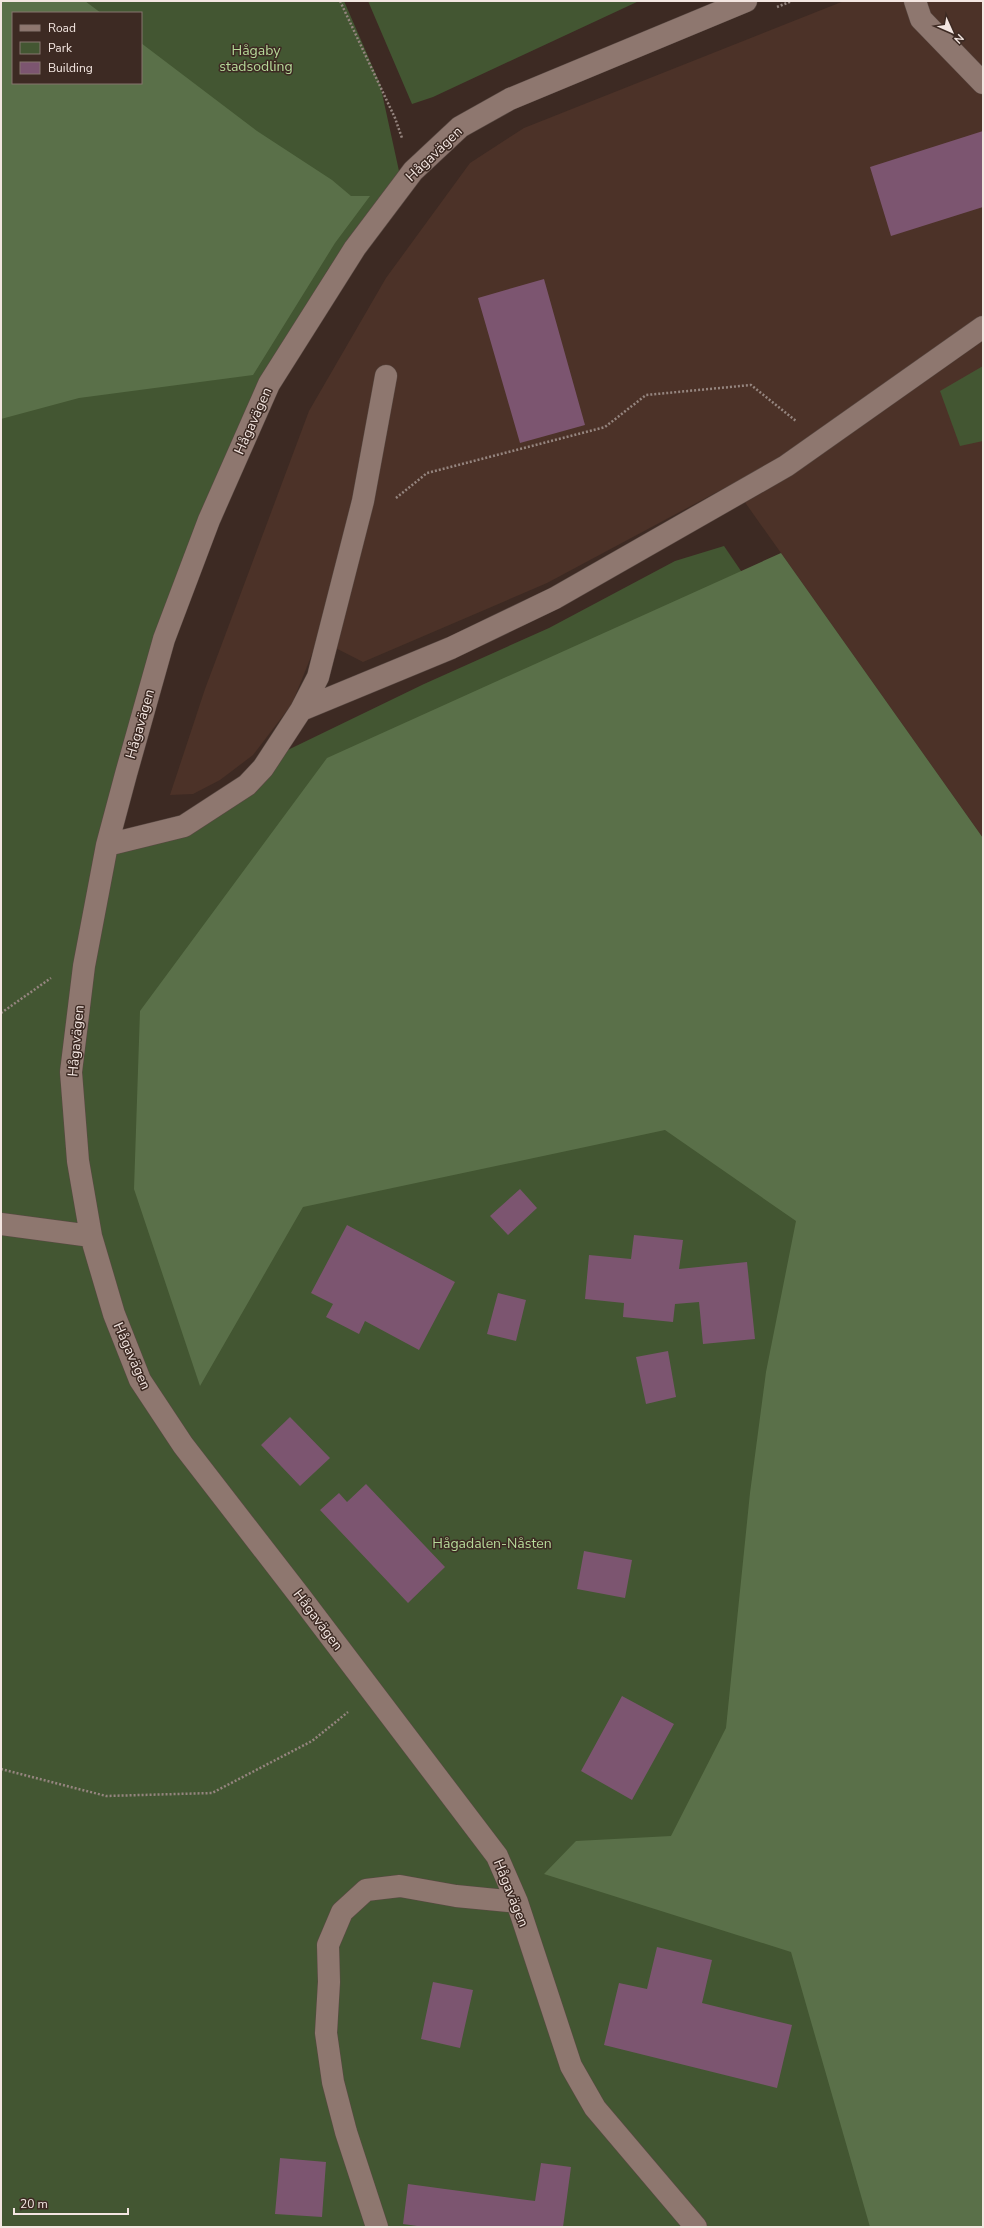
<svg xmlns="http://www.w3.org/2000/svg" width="984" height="2228" font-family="'Nunito Sans',sans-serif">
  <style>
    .built { fill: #4c3228 }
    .green { fill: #435632; fill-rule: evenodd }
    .forest { fill: #5a7049 }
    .building { fill: #7c5570 }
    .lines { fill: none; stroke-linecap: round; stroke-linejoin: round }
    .minor-casing { stroke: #594943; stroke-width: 23 }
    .path { stroke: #95857f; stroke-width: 2.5; stroke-dasharray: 2 2; stroke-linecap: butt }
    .minor { stroke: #8e776f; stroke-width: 22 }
    .labels { text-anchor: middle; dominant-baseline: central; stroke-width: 3; stroke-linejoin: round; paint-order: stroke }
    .park-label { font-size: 14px; fill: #b6d999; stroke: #3d2a23 }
    .street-label { font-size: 14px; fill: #f3e6e1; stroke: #3d2a23 }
  </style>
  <rect width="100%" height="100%" fill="#3d2a23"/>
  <path class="built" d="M844 1H983V838L732 484 547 583 363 662 318 639 292 704 253 755 220 780 193 794 170 795 205 689 309 411 386 278 470 163 524 128Z"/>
  <path class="green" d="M1 1H344L380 84 399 171 327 271 224 463 112 843 155 833 265 761 424 684 549 628 675 561 724 546 833 706 983 2227H1ZM13 13H141V83H13Z
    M368 1H639L433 97 412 104Z
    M983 366V441L960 446 940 391Z"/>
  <path class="forest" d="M1 1H85L101 13H13V83H141V43L257 131 332 180 351 196H370L335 243 253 375 79 398 1 419Z
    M781 553 983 838V2227H870L791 1952 544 1874 576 1841 671 1836 726 1728 750 1493 766 1372 796 1221 665 1130 303 1207 200 1386 134 1189 140 1011 327 758Z"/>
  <path class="building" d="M983 131V207L891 236 870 167Z
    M544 279 585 425 520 443 478 298Z
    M520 1189 537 1208 508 1235 490 1216Z
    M347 1225 455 1282 419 1350 365 1321 359 1334 326 1317 333 1304 311 1293Z
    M634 1235 683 1240 679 1269 747 1262 755 1339 703 1344 699 1302 675 1304 673 1322 623 1317 624 1303 585 1299 589 1255 631 1259Z
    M498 1293 526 1300 516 1341 487 1334Z
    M668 1351 676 1397 646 1404 636 1357Z
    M290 1417 330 1458 300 1486 261 1445Z
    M366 1484 445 1567 408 1603 320 1510 339 1493 347 1502Z
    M584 1551 632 1560 625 1598 577 1589Z
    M622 1696 674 1724 632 1800 581 1771Z
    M657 1947 712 1960 702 2003 792 2025 777 2088 604 2045 619 1983 647 1989Z
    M433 1982 473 1990 460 2048 421 2039Z
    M280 2158 326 2162 322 2217 275 2214Z
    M541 2163 571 2167 563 2227H424L403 2224 408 2184 535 2201Z"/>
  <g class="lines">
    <g class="minor-casing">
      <path id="minor" d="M915 1 921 19 983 83
        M301 710 451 648 555 598 786 466 983 327
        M107 845 184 826 247 785 263 768 301 710 318 677 363 501 386 376
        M1 1224 91 1236
        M377 2227 346 2132 333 2082 326 2033 329 1982 328 1945 342 1912 366 1890 400 1886 456 1896 517 1902
        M696 2227 595 2108 571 2066 517 1902 497 1856 299 1595 183 1445 140 1380 114 1314 91 1236 78 1161 71 1072 84 966 107 845 126 774 164 639 209 520 269 384 355 248 413 171 460 127 510 99 746 1"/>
    </g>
    <path class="path" d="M340 1 395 118 402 138
      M777 7 792 1
      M396 498 427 473 605 427 646 395 751 385 796 421
      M1 1013 51 978
      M1 1769 106 1796 212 1793 312 1741 348 1712"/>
    <use href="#minor" class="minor"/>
  </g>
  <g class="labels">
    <g class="park-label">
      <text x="256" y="50">Hågaby<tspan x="256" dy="16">stadsodling</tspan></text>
      <text x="492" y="1543">Hågadalen-Nåsten</text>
    </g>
    <g class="street-label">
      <text transform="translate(434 154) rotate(-44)">Hågavägen</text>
      <text transform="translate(253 421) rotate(-66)">Hågavägen</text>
      <text transform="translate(140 724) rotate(-74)">Hågavägen</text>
      <text transform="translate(76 1041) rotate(-85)">Hågavägen</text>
      <text transform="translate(132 1356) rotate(66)">Hågavägen</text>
      <text transform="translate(318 1620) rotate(53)">Hågavägen</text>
      <text transform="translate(511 1893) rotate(68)">Hågavägen</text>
    </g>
  </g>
  <rect width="984" height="2228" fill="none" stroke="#f3e6e1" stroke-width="4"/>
  <rect x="12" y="12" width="130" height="72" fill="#3d2a23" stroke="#86756f"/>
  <rect x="20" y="25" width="20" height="6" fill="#8e776f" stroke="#86756f"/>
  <text x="48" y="32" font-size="12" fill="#f3e6e1">Road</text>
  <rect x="20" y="42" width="20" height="12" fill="#435632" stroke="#86756f"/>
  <text x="48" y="52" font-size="12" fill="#f3e6e1">Park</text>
  <rect x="20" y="62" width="20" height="12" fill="#7c5570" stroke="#86756f"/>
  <text x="48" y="72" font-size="12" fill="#f3e6e1">Building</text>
  <g transform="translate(952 32) rotate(135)" stroke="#3d2a23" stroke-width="3" paint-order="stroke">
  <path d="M0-3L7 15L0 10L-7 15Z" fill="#f3e6e1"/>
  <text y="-6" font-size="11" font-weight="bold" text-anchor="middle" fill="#f3e6e1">N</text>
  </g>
  <path d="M14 2208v6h114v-6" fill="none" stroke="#f3e6e1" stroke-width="2"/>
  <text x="20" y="2208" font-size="12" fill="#f3e6e1" stroke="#3d2a23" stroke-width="3" paint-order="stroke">20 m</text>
</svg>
